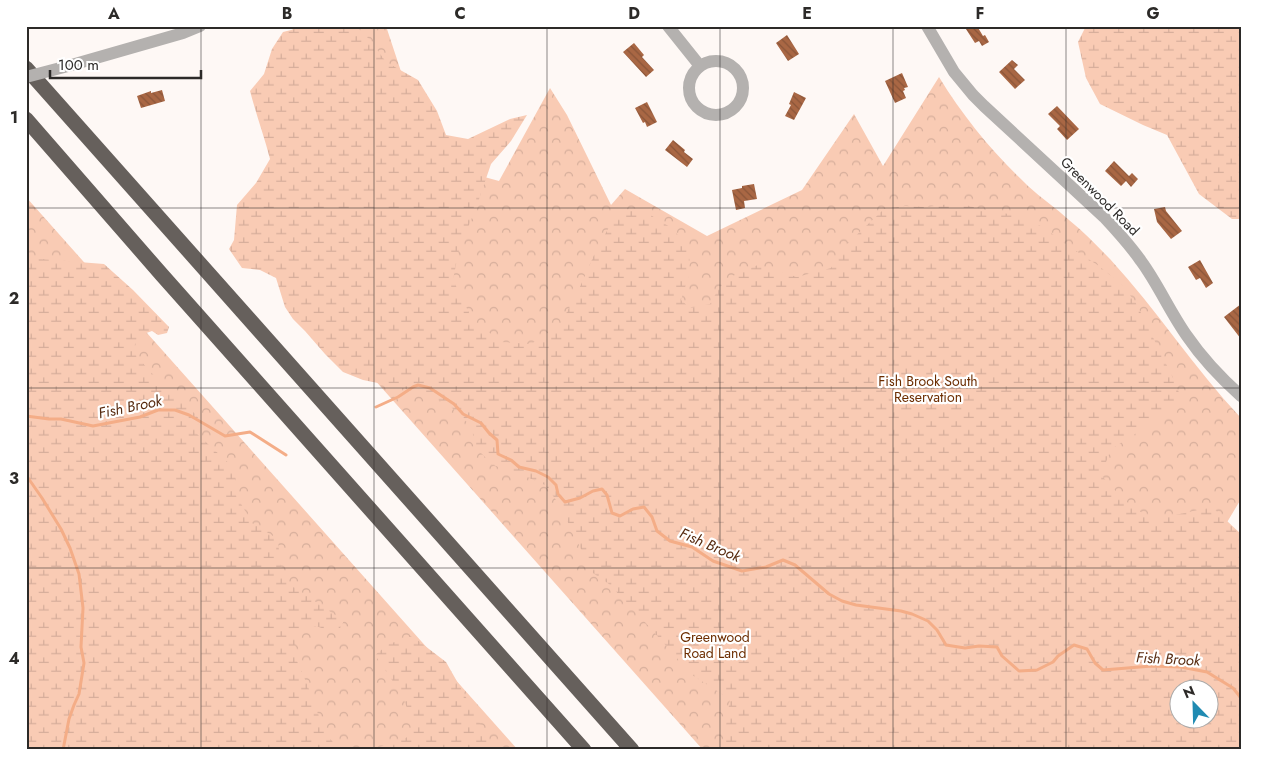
<svg xmlns="http://www.w3.org/2000/svg" width="1267" height="776" font-family="Jost,sans-serif">
  <style>
    .forest { fill: url(#forest-crowns); fill-rule: evenodd }
    .wetland { fill: url(#wetland-marsh); fill-rule: evenodd }
    .lines { fill: none; stroke-linecap: round; stroke-linejoin: round }
    .stream { stroke: #f4ad87; stroke-width: 3 }
    .building { fill: url(#building-back-hatch) }
    .minor { stroke: #b4b1af; stroke-width: 12 }
    .highway { stroke: #66605c; stroke-width: 15 }
    .minor-bridge { stroke: #b4b1af; stroke-width: 12 }
    .grid { fill: none; stroke: #2c2a28; stroke-width: 1; stroke-opacity: 0.55 }
    .labels { text-anchor: middle; dominant-baseline: central; stroke-width: 4.5; stroke-linejoin: round; paint-order: stroke }
    .street-label { font-size: 14px; fill: #2c2a28; stroke: #fff }
    .park-label { font-size: 14px; fill: #6c2d00; stroke: #fff }
    .water-label { font-size: 15px; font-style: italic; fill: #572a0f; stroke: #fff }
    .neatline { fill: none; stroke: #2c2a28; stroke-width: 2 }
    .grid-label { font-size: 16px; text-anchor: middle; font-weight: bold; fill: #2c2a28 }
  </style>
  <defs>
    <pattern id="forest-crowns" width="20" height="18" patternUnits="userSpaceOnUse" patternTransform="scale(1.25)"><rect width="20" height="18" fill="#f9cbb4"/><path d="M2 6a3 3 0 1 1 6 0M12 15a3 3 0 1 1 6 0" fill="none" stroke="#d6ae9b"/></pattern>
    <pattern id="wetland-marsh" width="20" height="14" patternUnits="userSpaceOnUse" patternTransform="scale(1.25)"><rect width="20" height="14" fill="#f9cbb4"/><path d="M1 5h8M5 5V1M11 12h8M15 12V8" fill="none" stroke="#d6ae9b"/></pattern>
    <pattern id="building-back-hatch" width="6" height="6" patternUnits="userSpaceOnUse" patternTransform="scale(1.25)"><rect width="6" height="6" fill="#a96744"/><path d="M-1 5l2 2M0 0l6 6M5-1l2 2" fill="none" stroke="#8a5539"/></pattern>
  </defs>
  <rect width="100%" height="100%" fill="#fef8f5"/>
  <path class="forest" d="M292 26H386L416 117 390 151 499 181 550 88 567 115 611 205 625 189 707 236 802 190 854 114 883 166 939 77C964 118 994 154 1028 186 1041 198 1056 208 1069 220 1084 232 1097 246 1110 259 1157 310 1194 368 1241 418V499L1202 564 1241 750H703L373 378 302 78ZM1180 688H1210V718H1180Z
    M26 197 518 750H26Z"/>
  <path class="wetland" d="M307 26H356L370 40 386 62 418 80 437 111 446 135 468 139 510 119 527 115 511 141 491 164 476 208 459 249 453 280 472 319 501 342 531 344 560 325 579 289 594 255 608 229 620 210 639 208 670 227 690 247 689 275 681 300 690 308 710 304 719 288 737 273 758 265 797 277 831 268 847 244 884 209 905 206 927 207 957 203 990 211 1022 216 1046 229 1064 243 1099 266 1122 285 1136 303 1176 384 1181 399 1154 422 1111 449 1101 475 1124 500 1152 520 1212 507 1241 534V750H722L730 699 692 675 644 621 609 584 590 571 582 551 559 504 545 485 518 473 493 465 476 448 471 426 450 406 429 396 403 388 363 380 343 372 325 354 305 331 293 319 285 307 276 278 260 270 242 268 229 249 234 240 237 205 256 183 270 159C264 136 256 114 250 91L264 74 272 49 283 32ZM1180 688H1210V718H1180Z
    M1086 26H1241V219H1232L1199 194 1167 135 1143 125 1100 104 1086 78 1078 42Z
    M41 259 104 264 133 290 169 327 167 333 158 335 152 331 138 336 134 347 137 357 160 382 182 397 199 419 196 433 235 469 236 495 252 523 278 539 280 564 288 583 344 621 340 628 330 631 316 626 308 627 295 640 296 659 307 684 325 733 338 748 356 750H26V260Z
    M412 636 446 662 472 708 494 750H364L392 744 412 735V721L402 695 375 655 389 644Z"/>
  <g class="lines">
    <path class="stream" d="M376 407 398 397 413 387 418 385 430 388 454 404 463 414 481 423 489 433 497 440 498 454 511 460 519 467 536 471 548 477 556 485 558 494 565 502 580 498 593 491 602 489 607 495 612 513 620 516 633 509 644 507 652 517 657 531 670 541 692 547 713 561 742 571 766 567 783 560 795 565 829 594 842 601 856 605 901 611 912 614 928 621 937 630 946 645 965 648 979 646 997 647 1002 656 1019 671 1037 670 1053 662 1058 656 1074 645 1087 649 1095 663 1103 670 1152 666 1181 667 1207 672 1233 688 1241 698
      M26 416 49 419H61L93 426 140 417 158 410H175L189 415 225 436 250 432 286 455
      M26 475 42 498 61 529 70 548 79 574 83 608 81 647 84 663 79 694 74 705 69 719 63 750"/>
  </g>
  <path class="building" d="M964 26H977L983 36 985 35 989 42 982 46 979 41 975 43Z
    M787 35 799 54 788 61 776 43Z
    M634 43 644 55 642 57 654 70 646 77 623 52Z
    M1012 60 1018 65 1014 69 1025 80 1015 89 999 72Z
    M902 73 908 87 904 88 905 90 903 91 906 98 895 103 885 81Z
    M162 90 165 101 141 108 137 96 151 91V93Z
    M794 92 806 98 794 120 785 116 791 105 789 104Z
    M647 102 657 122 647 127 645 122 643 123 635 108Z
    M1057 106 1079 129 1067 140 1057 129 1060 126 1048 114Z
    M673 140 685 150 684 152 693 159 687 167 665 150Z
    M1114 161 1129 176 1132 173 1138 179 1131 187 1126 181 1121 186 1105 171Z
    M754 184 757 199 744 201 745 208 736 210 732 190 742 188V186Z
    M1165 207 1166 211 1182 231 1171 239 1157 222 1154 209Z
    M1200 260 1213 283 1206 288 1200 278 1196 280 1188 267Z
    M1241 304V339L1224 317Z"/>
  <g class="lines">
    <path class="minor" d="M668 26 700 66
      M927 26 954 72 973 95 984 106 1104 217C1117 231 1130 245 1141 261 1158 284 1170 312 1187 336 1202 358 1221 378 1241 396
      M689 88a27 27 0 1 1 54 0a27 27 0 1 1-54 0Z
      M68 66 183 33 200 26"/>
    <path class="highway" d="M26 68 632 750
      M26 119 162 275 584 750"/>
    <path class="minor-bridge" d="M26 77 68 66"/>
  </g>
  <path class="grid" d="M201 26V750M374 26V750M547 26V750M720 26V750M893 26V750M1066 26V750M26 208H1241M26 388H1241M26 568H1241"/>
  <g class="labels">
    <g class="street-label">
      <text transform="translate(1100 196) rotate(45)">Greenwood Road</text>
    </g>
    <g class="park-label">
      <text x="928" y="381">Fish Brook South<tspan x="928" dy="16">Reservation</tspan></text>
      <text x="715" y="637">Greenwood<tspan x="715" dy="16">Road Land</tspan></text>
    </g>
    <g class="water-label">
      <text transform="translate(130 407) rotate(-12)">Fish Brook</text>
      <text transform="translate(710 545) rotate(23)">Fish Brook</text>
      <text transform="translate(1168 659) rotate(3)">Fish Brook</text>
    </g>
  </g>
  <rect width="1267" height="776" fill="none" stroke="#ffffff" stroke-width="55"/>
  <g transform="translate(1194 704) rotate(337)"><circle r="24" fill="#ffffff" stroke="#abaaa9"/>
  <path d="M0-4L9 19L0 12L-9 19Z" fill="#208bb2"/>
  <text y="-8" font-size="14" font-weight="bold" text-anchor="middle" fill="#2c2a28">N</text>
  </g>
  <path d="M50 70v8h151v-8" fill="none" stroke="#2c2a28" stroke-width="2.5"/>
  <text x="58" y="70" font-size="15" fill="#2c2a28" stroke="#ffffff" stroke-width="4" paint-order="stroke">100 m</text>
  <rect x="28" y="28" width="1212" height="720" class="neatline"/>
  <g class="grid-label">
    <text x="114" y="19">A</text>
    <text x="287" y="19">B</text>
    <text x="460" y="19">C</text>
    <text x="634" y="19">D</text>
    <text x="807" y="19">E</text>
    <text x="980" y="19">F</text>
    <text x="1153" y="19">G</text>
    <text x="14" y="123">1</text>
    <text x="14" y="304">2</text>
    <text x="14" y="484">3</text>
    <text x="14" y="664">4</text>
  </g>
</svg>
